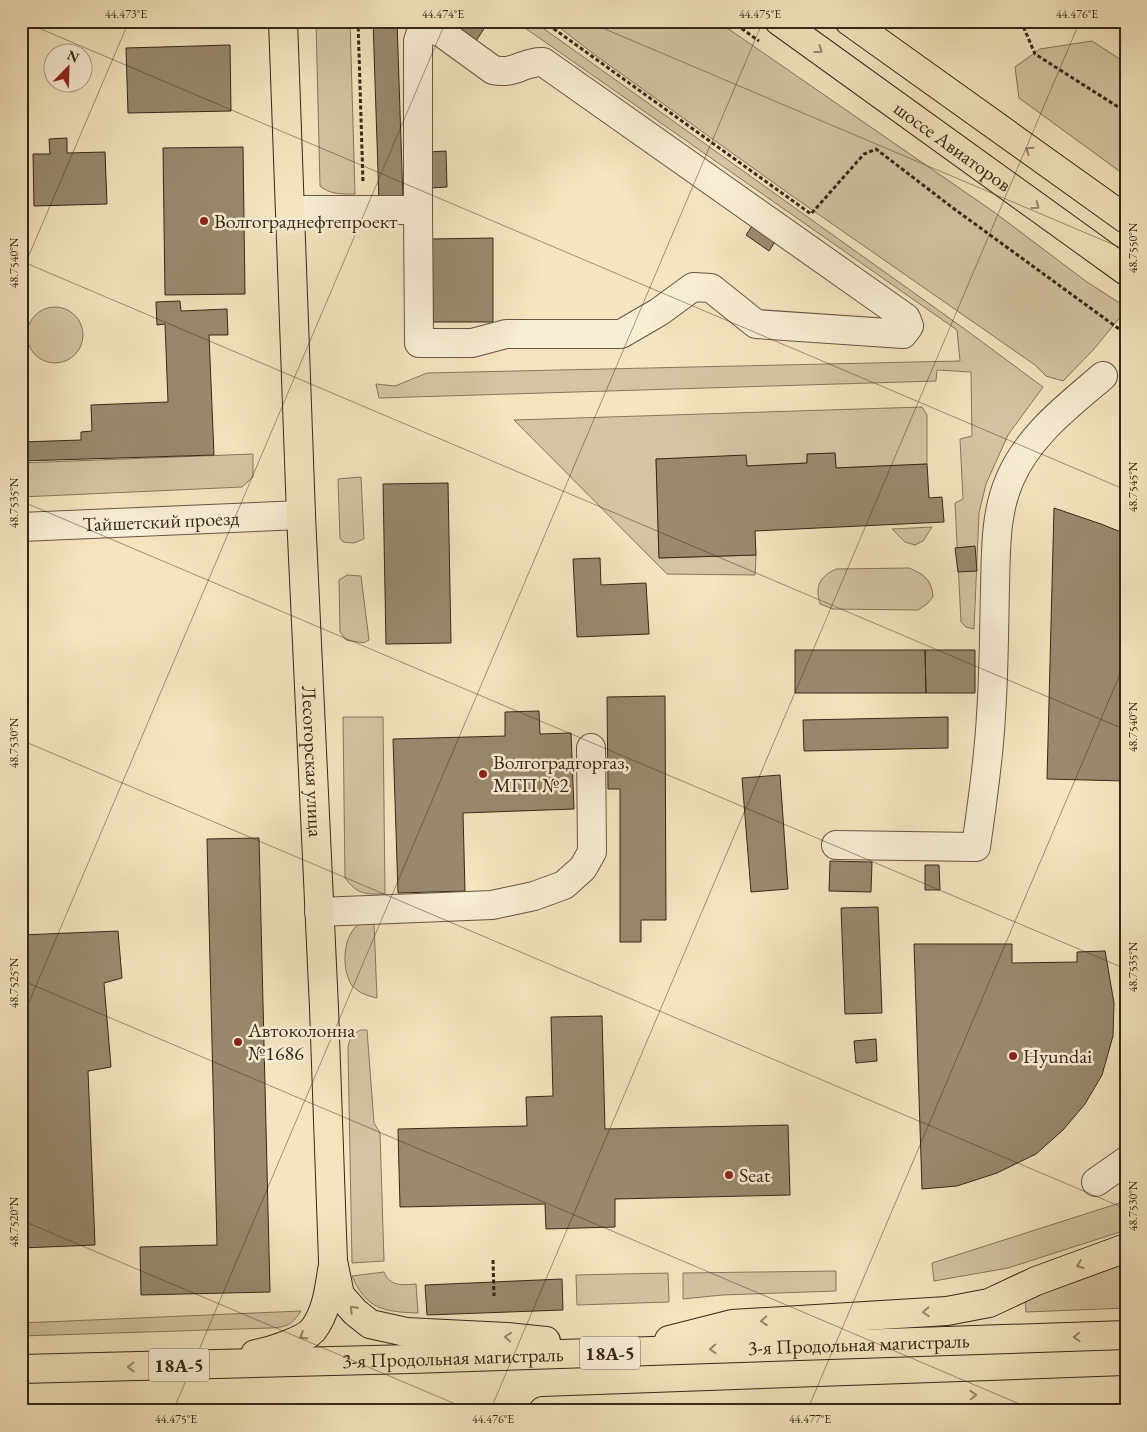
<svg xmlns="http://www.w3.org/2000/svg" width="1147" height="1432" font-family="'EB Garamond',serif">
  <style>
    .green { fill: #d4c5a2; stroke: #85765d }
    .building { fill: #998a6e; stroke: #362718 }
    .lines { fill: none; stroke-linecap: round; stroke-linejoin: round }
    .minor-casing { stroke: #665642; stroke-width: 30 }
    .major-casing { stroke: #362718; stroke-width: 30 }
    .highway-casing { stroke: #362718; stroke-width: 30 }
    .path { stroke: #362718; stroke-width: 3; stroke-dasharray: 4 2.5; stroke-linecap: butt }
    .minor { stroke: #f8eed5; stroke-width: 28 }
    .major { stroke: #f4e5be; stroke-width: 28 }
    .highway { stroke: #f4e5be; stroke-width: 28 }
    .oneway { stroke: #95866b }
    .ticks { fill: none; stroke: #362718; stroke-width: 1; stroke-opacity: 0.45 }
    .poi-dot { fill: #8f2418; stroke: #f8eed5; stroke-width: 2 }
    .labels { text-anchor: middle; dominant-baseline: central; stroke-width: 5; stroke-linejoin: round; paint-order: stroke }
    .shield { fill: #f8eed5; stroke: #706351; stroke-width: 1 }
    .shield-label { font-size: 19px; font-weight: bold; fill: #362718 }
    .street-label { font-size: 20px; fill: #362718; stroke: #f8eed5 }
    .poi-label { font-size: 20px; fill: #362718; stroke: #f8eed5; text-anchor: start }
    .neatline { fill: none; stroke: #362718; stroke-width: 2 }
    .ticks-label { font-size: 12px; text-anchor: middle; fill: #362718 }
  </style>
  <rect width="100%" height="100%" fill="#f4e5be"/>
  <filter id="stains"><feTurbulence type="fractalNoise" baseFrequency=".004" numOctaves="4"/><feColorMatrix values="0 0 0 0 .2 0 0 0 0 .09 0 0 0 0 .02 0 0 0 .5 -.17"/></filter>
  <radialGradient id="worn" r=".72"><stop offset=".6" stop-color="#630" stop-opacity="0"/><stop offset="1" stop-color="#630" stop-opacity=".3"/></radialGradient>
  <path class="green" d="M316 21H350L355 194C342 194 331 195 320 186Z
    M515 21H533L966 330 1043 387 1008 435 986 484 979 513 974 629 966 627 961 622 955 503 963 499 960 439 972 436 971 372 937 370 936 381 379 398 376 384 395 386 427 373 960 361 957 330Z
    M551 21H717L994 212 1087 282 1126 307V310L1094 349 1063 381 1046 376 1035 365 795 198 595 55Z
    M1092 41 1126 63V176L1019 98 1015 67 1040 49Z
    M27 335a28 28 0 1 1 56 0a28 28 0 1 1-56 0Z
    M922 407 927 415V464L836 468 835 453 807 454V463L747 466 656 459 659 558 756 555 755 575 667 574 514 420Z
    M253 454V477L242 487 21 497V463Z
    M361 477 364 539 354 543 343 542 340 538 338 479Z
    M932 527 923 541 915 545 905 542 892 529Z
    M909 568C924 574 932 580 933 597L927 604 918 610 833 609 820 604C815 586 819 577 836 569Z
    M347 575 361 576 369 640 363 643 346 640 340 632 339 580Z
    M343 717H383L385 894C365 894 358 895 345 878Z
    M364 921 374 923 377 998C367 996 353 991 349 980 341 961 344 930 364 921Z
    M360 1030H367L374 1123 380 1133 384 1261 352 1263 348 1048C349 1039 352 1035 360 1030Z
    M1126 1201V1230L1008 1268 934 1281 932 1263Z
    M1126 1262V1308L1026 1312 1025 1296Z
    M836 1271V1291L722 1295 683 1299V1273Z
    M384 1272C390 1287 403 1285 416 1284L418 1313C384 1312 366 1309 352 1276Z
    M668 1273 669 1302 577 1305 576 1275Z
    M301 1311C292 1325 287 1327 271 1328L21 1336V1323Z"/>
  <path class="building" d="M373 21H397L403 201 379 202Z
    M439 21H489L474 44Z
    M230 45 231 111 128 113 126 48Z
    M67 138V153L105 152 107 204 34 206 33 154H50L49 139Z
    M243 147 245 294 165 295 163 148Z
    M446 151 447 187 431 188 429 152Z
    M757 219 780 234 769 251 746 235Z
    M493 238V322H433L432 239Z
    M180 301 181 311 227 309 228 335H209L214 455 21 461V442L81 440V432L92 431 91 405 168 402 165 324 157 325 156 302Z
    M835 453 836 468 927 464 929 498 942 497 944 522 755 531 756 555 659 558 656 459 746 455 747 466 807 463V454Z
    M448 483 451 643 386 644 383 484Z
    M1054 508 1101 524 1126 534V781L1047 779Z
    M975 546 977 571 958 572 955 548Z
    M600 558 601 585 646 583 649 634 577 637 573 559Z
    M795 650H925L926 693H795Z
    M925 650H975V693H926Z
    M665 696 666 920H641V942H620V789H608L607 697Z
    M539 711 540 734 571 733 574 809 463 813 465 891 398 893 393 739 505 736V712Z
    M948 717V748L804 751 803 720Z
    M780 775 788 889 751 892 742 778Z
    M259 838 270 1292 141 1295 140 1247 217 1245 207 839Z
    M830 861 872 862 871 892 829 891Z
    M925 865H939L940 890H925Z
    M878 907 882 1013 845 1014 841 908Z
    M118 931 122 978 104 983 111 1067 88 1071 95 1245 21 1248V935Z
    M914 944H1012V963L1077 962V952L1105 951 1114 1003 1113 1036 1102 1075 1085 1104 1063 1130 1036 1154 997 1173 957 1186 922 1189Z
    M602 1016 605 1129 788 1125 790 1195 615 1199V1227L546 1229 545 1204 400 1207 398 1129 527 1126 526 1097 553 1096 551 1017Z
    M876 1039 877 1061 856 1063 854 1041Z
    M562 1279 563 1310 427 1315 425 1285Z"/>
  <g class="lines">
    <g class="minor-casing">
      <g id="minor">
        <path d="M290 210H418V41L421 32 431 29 442 33 493 70C516 75 523 61 543 62L906 318 909 326 903 334 756 324 711 288 693 287 659 312 621 334H506L472 343H419L418 210"/>
        <path id="s1" d="M21 527 301 515"/>
        <path d="M836 845 976 847C982 803 989 759 991 715 994 673 994 630 995 587 996 550 995 513 1010 479 1029 435 1068 406 1103 376"/>
        <path d="M319 912 492 905 534 896 564 885 583 868 592 852 591 748"/>
        <path d="M1096 1182 1126 1161"/>
      </g>
    </g>
    <g class="major-casing">
      <g id="major">
        <path id="s2" d="M283 21 301 515 324 1008 333 1261"/>
        <path id="s3" d="M779 21 1126 271"/>
        <path d="M849 21 1126 219"/>
        <path d="M1038 1411 1113 1402"/>
      </g>
    </g>
    <g class="highway-casing">
      <g id="highway">
        <path d="M333 1261 340 1295 355 1312 370 1324 406 1332 507 1337 546 1341"/>
        <path d="M669 1340 732 1324 947 1311 989 1303 1036 1281 1126 1248"/>
        <path d="M255 1354C269 1352 303 1341 313 1330 326 1313 329 1291 332 1270"/>
        <path id="s4" d="M21 1369 411 1359 1126 1335"/>
        <path d="M543 1411 1126 1390"/>
      </g>
    </g>
    <path class="path" d="M358 21 363 183
      M543 21 811 214 864 154 876 149 953 208 1126 334
      M731 21 759 41
      M1021 21 1035 54 1126 112
      M1120 330 1126 324
      M493 1260 494 1296"/>
    <use href="#minor" class="minor"/>
    <use href="#major" class="major"/>
    <use href="#highway" class="highway"/>
  </g>
  <defs><path id="oneway-chevron" d="M-2-3.5L2.5 0L-2 3.5" fill="none" stroke-width="1.6" stroke-linecap="round" stroke-linejoin="round" transform="scale(1.25)"/></defs>
  <g class="oneway">
    <use href="#oneway-chevron" transform="translate(819 50) rotate(36)"/>
    <use href="#oneway-chevron" transform="translate(1029 150) rotate(-145)"/>
    <use href="#oneway-chevron" transform="translate(1036 206) rotate(36)"/>
    <use href="#oneway-chevron" transform="translate(1080 1265) rotate(160)"/>
    <use href="#oneway-chevron" transform="translate(353 1309) rotate(-134)"/>
    <use href="#oneway-chevron" transform="translate(926 1312) rotate(177)"/>
    <use href="#oneway-chevron" transform="translate(764 1321) rotate(176)"/>
    <use href="#oneway-chevron" transform="translate(303 1336) rotate(149)"/>
    <use href="#oneway-chevron" transform="translate(508 1337) rotate(-175)"/>
    <use href="#oneway-chevron" transform="translate(1077 1337) rotate(178)"/>
    <use href="#oneway-chevron" transform="translate(713 1349) rotate(178)"/>
    <use href="#oneway-chevron" transform="translate(131 1367) rotate(179)"/>
    <use href="#oneway-chevron" transform="translate(973 1395) rotate(-2)"/>
  </g>
  <path class="ticks" d="M22 21 1126 490M586 21 1126 250M21 261 1126 730M21 274 129 21M21 501 1126 969M21 740 1126 1209M21 980 1036 1411M21 1021 446 21M21 1220 472 1411M173 1411 763 21M490 1411 1080 21M807 1411 1126 660M1124 1411 1126 1406"/>
  <g class="poi-dot">
    <circle cx="204" cy="221" r="5"/>
    <circle cx="483" cy="774" r="5"/>
    <circle cx="238" cy="1042" r="5"/>
    <circle cx="1013" cy="1056" r="5"/>
    <circle cx="729" cy="1175" r="5"/>
  </g>
  <g class="labels">
    <g class="shield">
      <rect x="580" y="1336.5" width="60" height="33" rx="4"/>
      <rect x="149" y="1348.5" width="60" height="33" rx="4"/>
    </g>
    <g class="shield-label">
      <text x="610" y="1353">18А-5</text>
      <text x="179" y="1365">18А-5</text>
    </g>
    <g class="street-label">
      <text stroke="none"><textPath href="#s3" startOffset="214">шоссе Авиаторов</textPath></text>
      <text stroke="none"><textPath href="#s1" startOffset="140">Тайшетский проезд</textPath></text>
      <text stroke="none"><textPath href="#s2" startOffset="741">Лесогорская улица</textPath></text>
      <text stroke="none"><textPath href="#s4" startOffset="838">3-я Продольная магистраль</textPath></text>
      <text stroke="none"><textPath href="#s4" startOffset="432">3-я Продольная магистраль</textPath></text>
    </g>
    <g class="poi-label">
      <text x="214" y="221">Волгограднефтепроект</text>
      <text x="493" y="762">Волгоградгоргаз,<tspan x="493" dy="23">МГП №2</tspan></text>
      <text x="248" y="1030">Автоколонна<tspan x="248" dy="23">№1686</tspan></text>
      <text x="1023" y="1056">Hyundai</text>
      <text x="739" y="1175">Seat</text>
    </g>
  </g>
  <rect width="1147" height="1432" fill="none" stroke="#f4e5be" stroke-width="55"/>
  <g transform="translate(68 68) rotate(23)"><circle r="24" fill="#f8eed5" stroke="#aa9e89"/>
  <path d="M0-4L9 19L0 12L-9 19Z" fill="#8f2418"/>
  <text y="-8" font-size="14" font-weight="bold" text-anchor="middle" fill="#362718">N</text>
  </g>
  <rect x="28" y="28" width="1092" height="1376" class="neatline"/>
  <g class="ticks-label">
    <text x="126" y="18">44.473°E</text>
    <text x="443" y="18">44.474°E</text>
    <text x="760" y="18">44.475°E</text>
    <text x="1077" y="18">44.476°E</text>
    <text transform="translate(1133 248) rotate(-90)" y="4">48.7550°N</text>
    <text transform="translate(14 263) rotate(-90)" y="4">48.7540°N</text>
    <text transform="translate(1133 487) rotate(-90)" y="4">48.7545°N</text>
    <text transform="translate(14 503) rotate(-90)" y="4">48.7535°N</text>
    <text transform="translate(1133 727) rotate(-90)" y="4">48.7540°N</text>
    <text transform="translate(14 743) rotate(-90)" y="4">48.7530°N</text>
    <text transform="translate(1133 967) rotate(-90)" y="4">48.7535°N</text>
    <text transform="translate(14 983) rotate(-90)" y="4">48.7525°N</text>
    <text transform="translate(1133 1206) rotate(-90)" y="4">48.7530°N</text>
    <text transform="translate(14 1222) rotate(-90)" y="4">48.7520°N</text>
    <text x="176" y="1423">44.475°E</text>
    <text x="493" y="1423">44.476°E</text>
    <text x="810" y="1423">44.477°E</text>
  </g>
  <rect width="100%" height="100%" filter="url(#stains)"/>
  <rect width="100%" height="100%" fill="url(#worn)"/>
</svg>
